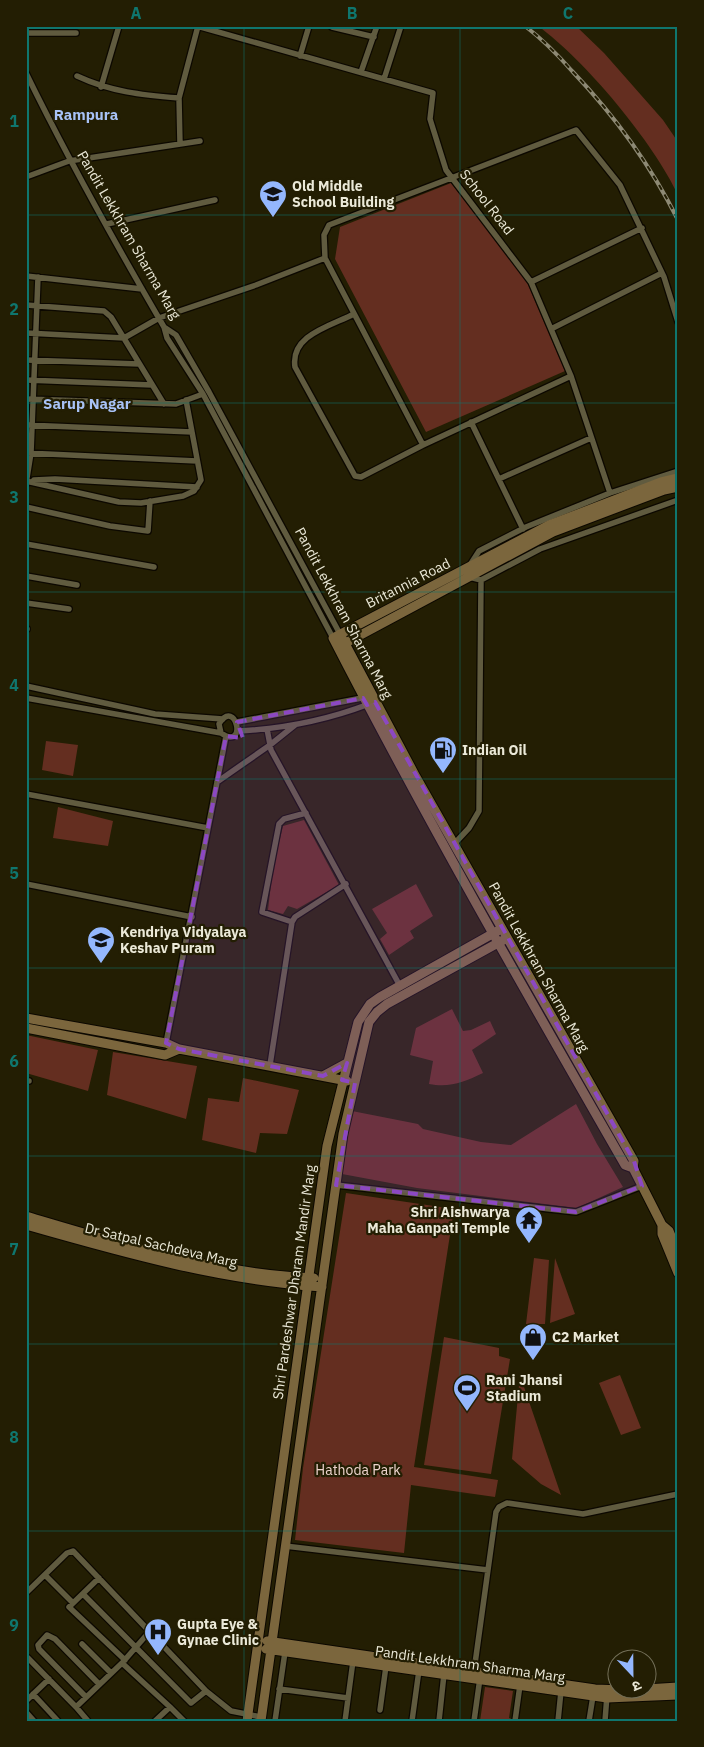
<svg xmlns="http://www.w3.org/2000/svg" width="704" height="1747" font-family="'IBM Plex Sans','Noto Sans Devanagari',sans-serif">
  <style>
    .green { fill: #642e20 }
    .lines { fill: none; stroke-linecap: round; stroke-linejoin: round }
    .street-casing { stroke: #0c0800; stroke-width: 8 }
    .secondary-casing { stroke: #0c0800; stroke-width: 11 }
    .street { stroke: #605b3f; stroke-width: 5.5 }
    .secondary { stroke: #7b663d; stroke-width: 9 }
    .rail-casing { stroke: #8d8974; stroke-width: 4 }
    .rail { stroke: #231e03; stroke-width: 2; stroke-dasharray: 5.5; stroke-linecap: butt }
    .marked { fill: #8c48c3; fill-opacity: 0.2; stroke: #8c48c3; stroke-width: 4; stroke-dasharray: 10 6; stroke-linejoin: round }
    .grid { fill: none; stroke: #0f766e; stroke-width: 1; stroke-opacity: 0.55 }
    .labels { text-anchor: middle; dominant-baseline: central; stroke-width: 4.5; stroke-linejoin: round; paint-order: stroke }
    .poi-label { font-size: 14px; font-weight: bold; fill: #ebe9d8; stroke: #231e03; text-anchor: start }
    .street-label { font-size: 14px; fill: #ebe9d8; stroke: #231e03 }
    .park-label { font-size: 14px; fill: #eed5ce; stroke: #231e03 }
    .neighbourhood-label { font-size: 15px; font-weight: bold; fill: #a8c2f6; stroke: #231e03 }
    .neatline { fill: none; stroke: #0f766e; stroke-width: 2 }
    .grid-label { font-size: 16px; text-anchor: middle; font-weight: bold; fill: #0f766e }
  </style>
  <rect width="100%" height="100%" fill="#231e03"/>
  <path class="green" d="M538 26H576L604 53 663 120 678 142V195C654 143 585 60 538 26Z
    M451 183 524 275 565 371 426 432 335 259 340 227Z
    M46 741 78 745 73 776 42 770Z
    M58 807 113 821 108 846 53 838Z
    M304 820 339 885 297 909 288 906 283 914 268 910 273 867 283 826Z
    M416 884 433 916 410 931 414 938 389 955 380 939 387 933 372 909Z
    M452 1009 463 1031 471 1030 490 1021 496 1034 472 1050 483 1073C464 1082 450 1088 429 1084L433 1061 410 1055 416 1028Z
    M26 1035 98 1050 88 1091 26 1073Z
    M113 1052 197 1066 186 1119 107 1095Z
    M243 1078 299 1090 287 1134 260 1133 256 1153 202 1140 208 1098 239 1102Z
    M576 1104 597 1144 623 1187 577 1208 417 1188 342 1174 352 1111 418 1124 423 1129 481 1142 511 1145Z
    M346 1193 454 1209 414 1467 498 1480 495 1497 411 1485 404 1553 295 1540 303 1468Z
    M534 1258 549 1260 545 1324H526Z
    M555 1258 575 1314 550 1323Z
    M444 1337 499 1348V1356L510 1359 491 1474 424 1465Z
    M620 1375 641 1428 621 1435 599 1383Z
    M523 1384 561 1495 541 1484 512 1459 519 1385Z
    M485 1687 513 1691 509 1718 517 1721H480Z"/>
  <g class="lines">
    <g class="street-casing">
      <path id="street" d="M197 26 433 93 430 119 446 170 531 282 571 376 610 493
        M332 27 374 37
        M26 33H76
        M300 56 309 26
        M361 72 377 26
        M26 73C68 159 115 243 164 327L176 335 209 392 340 634
        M77 76C111 92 142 95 179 98
        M384 79 401 26
        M101 87 119 26
        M180 144 179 98 198 26
        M26 177 69 161 200 141
        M107 224 215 200
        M26 276 142 289
        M531 282 642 228
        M26 305 104 311 111 317 164 404
        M354 314C331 326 290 335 295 367L355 476 361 477 423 445 571 376
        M164 327 167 338 203 394 333 638
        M551 329 662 273
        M26 333 124 338 159 318 256 285 325 258
        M26 360 139 364
        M26 380 152 385
        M26 399 176 404 203 394
        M471 422 523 529
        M26 425 192 432
        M423 445 325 258 324 235 329 225 576 130 620 185 664 277 678 322
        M26 453 197 461
        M499 479 591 438
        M34 480 55 479 197 487
        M26 481 119 502 141 503 183 496 194 491 201 480 186 400
        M26 484 31 453 38 277
        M26 507 110 526 148 531 150 501
        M26 544 154 567
        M470 565 479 551 526 527 610 493 678 471
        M26 576 77 585
        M469 577 481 580 540 549 678 500
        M26 603 69 609
        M26 629H27
        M26 686 155 714 223 719
        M26 698 221 733C248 752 236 696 219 724L221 733
        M237 722 367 697
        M267 729 271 750 400 986
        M237 731C281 729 327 720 369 704
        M217 782 270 745 295 725
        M26 794 208 828
        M455 843 469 828 479 811 481 580
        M26 884 192 917
        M292 922 262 912 279 824 284 819 306 813
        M166 1043 226 736
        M270 1065 292 922 295 917 346 884
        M26 1081H29
        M336 1185 576 1212 642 1186
        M285 1546 488 1570
        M45 1575 73 1603
        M99 1578 69 1607 125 1660
        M26 1593 67 1553 73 1551 206 1691 231 1711 261 1717
        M83 1594 191 1703 206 1691
        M82 1644 111 1673
        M28 1658 76 1707
        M123 1662 150 1631
        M474 1671 496 1512 499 1507 507 1503 583 1514 678 1494
        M279 1689 348 1698
        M33 1694 58 1721
        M86 1697 39 1649 38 1645 47 1635 55 1639 99 1684
        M26 1701 49 1679
        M170 1707 184 1721
        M380 1710 386 1666
        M26 1712 34 1721
        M88 1721 76 1707 122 1663 170 1707 155 1721
        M275 1721 285 1652
        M345 1721 353 1661
        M412 1721 419 1670
        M439 1721 444 1674
        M474 1721 480 1678
        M515 1721 520 1685
        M558 1721 561 1691
        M589 1721 593 1696
        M605 1721 607 1695"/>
    </g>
    <g class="secondary-casing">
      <path id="secondary" d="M340 634 416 777 634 1161 633 1168 662 1225 669 1231 678 1253
        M340 646 553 532 664 490 678 487
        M26 1018 166 1043 179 1049 347 1081
        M26 1028 165 1055 179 1049
        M323 1076 347 1063
        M633 1168 625 1165C525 991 425 817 333 638L549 525 661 482 678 478
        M26 1216C120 1244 216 1274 314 1278
        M26 1225C124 1253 220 1280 322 1287
        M662 1225V1234L678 1273
        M267 1641 595 1689 623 1690
        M266 1649 607 1698 678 1695
        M646 1689 678 1687
        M247 1721 327 1146 358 1022 370 1004 380 997 501 929
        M261 1721 343 1134 369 1022 377 1012 387 1004 507 938"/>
    </g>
    <use href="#street" class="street"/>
    <use href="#secondary" class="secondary"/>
    <g class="rail-casing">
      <path id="rail" d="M525 26C542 39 558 55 572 71 615 116 650 164 678 220"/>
    </g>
    <use href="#rail" class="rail"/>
  </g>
  <path class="marked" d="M363 698 367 705 375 702 634 1161 642 1186 576 1212 336 1185 355 1083 342 1080 347 1063 323 1076 179 1049 166 1043 226 736 243 738 237 722Z"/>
  <path class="grid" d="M244 26V1721M460 26V1721M26 215H678M26 403H678M26 592H678M26 779H678M26 968H678M26 1156H678M26 1344H678M26 1531H678"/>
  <defs>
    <g id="school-pin" transform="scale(1.4375)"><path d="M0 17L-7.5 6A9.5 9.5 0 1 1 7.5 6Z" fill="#94b7fd" stroke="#231e03"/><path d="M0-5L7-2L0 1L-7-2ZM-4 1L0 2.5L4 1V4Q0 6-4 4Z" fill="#111"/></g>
    <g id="fuel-pin" transform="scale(1.4375)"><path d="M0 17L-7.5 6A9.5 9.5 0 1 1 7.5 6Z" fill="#94b7fd" stroke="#231e03"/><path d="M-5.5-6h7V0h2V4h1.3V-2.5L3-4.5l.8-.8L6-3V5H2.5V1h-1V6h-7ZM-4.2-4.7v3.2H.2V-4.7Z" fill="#111"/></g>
    <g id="temple-pin" transform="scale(1.4375)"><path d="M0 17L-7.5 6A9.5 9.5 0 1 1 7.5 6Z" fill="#94b7fd" stroke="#231e03"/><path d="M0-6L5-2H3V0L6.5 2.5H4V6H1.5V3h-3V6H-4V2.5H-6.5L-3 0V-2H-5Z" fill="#111"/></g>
    <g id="shop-pin" transform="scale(1.4375)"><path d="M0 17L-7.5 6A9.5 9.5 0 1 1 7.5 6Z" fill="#94b7fd" stroke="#231e03"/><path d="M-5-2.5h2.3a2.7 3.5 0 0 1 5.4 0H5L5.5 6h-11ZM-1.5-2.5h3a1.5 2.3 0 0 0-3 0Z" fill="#111"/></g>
    <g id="stadium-pin" transform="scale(1.4375)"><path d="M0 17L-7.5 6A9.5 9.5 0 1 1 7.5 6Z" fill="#94b7fd" stroke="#231e03"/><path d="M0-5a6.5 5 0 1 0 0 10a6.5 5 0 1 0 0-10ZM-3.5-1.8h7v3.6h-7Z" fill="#111"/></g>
    <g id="hospital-pin" transform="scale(1.4375)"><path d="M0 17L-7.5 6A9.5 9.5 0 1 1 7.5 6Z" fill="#94b7fd" stroke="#231e03"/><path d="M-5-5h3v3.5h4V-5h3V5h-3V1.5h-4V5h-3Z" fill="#111"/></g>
  </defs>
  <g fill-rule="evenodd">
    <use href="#school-pin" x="273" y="194"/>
    <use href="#fuel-pin" x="443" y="750"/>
    <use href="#school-pin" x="101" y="940"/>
    <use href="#temple-pin" x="529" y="1220"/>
    <use href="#shop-pin" x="533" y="1337"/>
    <use href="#stadium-pin" x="467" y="1388"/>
    <use href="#hospital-pin" x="158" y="1632"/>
  </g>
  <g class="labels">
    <g class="poi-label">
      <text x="292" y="186">Old Middle<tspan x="292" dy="16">School Building</tspan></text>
      <text x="462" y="750">Indian Oil</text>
      <text x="120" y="932">Kendriya Vidyalaya<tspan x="120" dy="16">Keshav Puram</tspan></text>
      <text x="510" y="1212" text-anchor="end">Shri Aishwarya<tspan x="510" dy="16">Maha Ganpati Temple</tspan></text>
      <text x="552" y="1337">C2 Market</text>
      <text x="486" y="1380">Rani Jhansi<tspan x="486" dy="16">Stadium</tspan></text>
      <text x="177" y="1624">Gupta Eye &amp;<tspan x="177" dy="16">Gynae Clinic</tspan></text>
    </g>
    <g class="street-label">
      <text transform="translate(487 202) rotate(52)">School Road</text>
      <text transform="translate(129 235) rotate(60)">Pandit Lekkhram Sharma Marg</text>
      <text transform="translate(408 583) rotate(-27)">Britannia Road</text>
      <text transform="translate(344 613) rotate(62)">Pandit Lekkhram Sharma Marg</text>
      <text transform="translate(539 967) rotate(61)">Pandit Lekkhram Sharma Marg</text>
      <text transform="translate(161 1245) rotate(13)">Dr Satpal Sachdeva Marg</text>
      <text transform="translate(294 1282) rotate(-82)">Shri Pardeshwar Dharam Mandir Marg</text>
      <text transform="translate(470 1664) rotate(8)">Pandit Lekkhram Sharma Marg</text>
    </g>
    <g class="park-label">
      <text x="358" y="1470">Hathoda Park</text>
    </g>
    <g class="neighbourhood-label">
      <text x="86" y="114">Rampura</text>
      <text x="87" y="403">Sarup Nagar</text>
    </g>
  </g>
  <rect width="704" height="1747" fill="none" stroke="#231e03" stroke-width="55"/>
  <g transform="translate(632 1674) rotate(158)"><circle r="24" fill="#231e03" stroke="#736f58"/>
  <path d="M0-4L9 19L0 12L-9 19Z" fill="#94b7fd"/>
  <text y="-8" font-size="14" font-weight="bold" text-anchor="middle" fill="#ebe9d8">उ</text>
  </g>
  <rect x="28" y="28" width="648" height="1692" class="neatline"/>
  <g class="grid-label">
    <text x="136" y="19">A</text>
    <text x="352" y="19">B</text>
    <text x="568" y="19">C</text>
    <text x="14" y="127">1</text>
    <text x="14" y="315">2</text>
    <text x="14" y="503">3</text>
    <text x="14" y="691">4</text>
    <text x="14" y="879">5</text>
    <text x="14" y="1067">6</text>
    <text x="14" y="1255">7</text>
    <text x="14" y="1443">8</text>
    <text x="14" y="1631">9</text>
  </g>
</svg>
